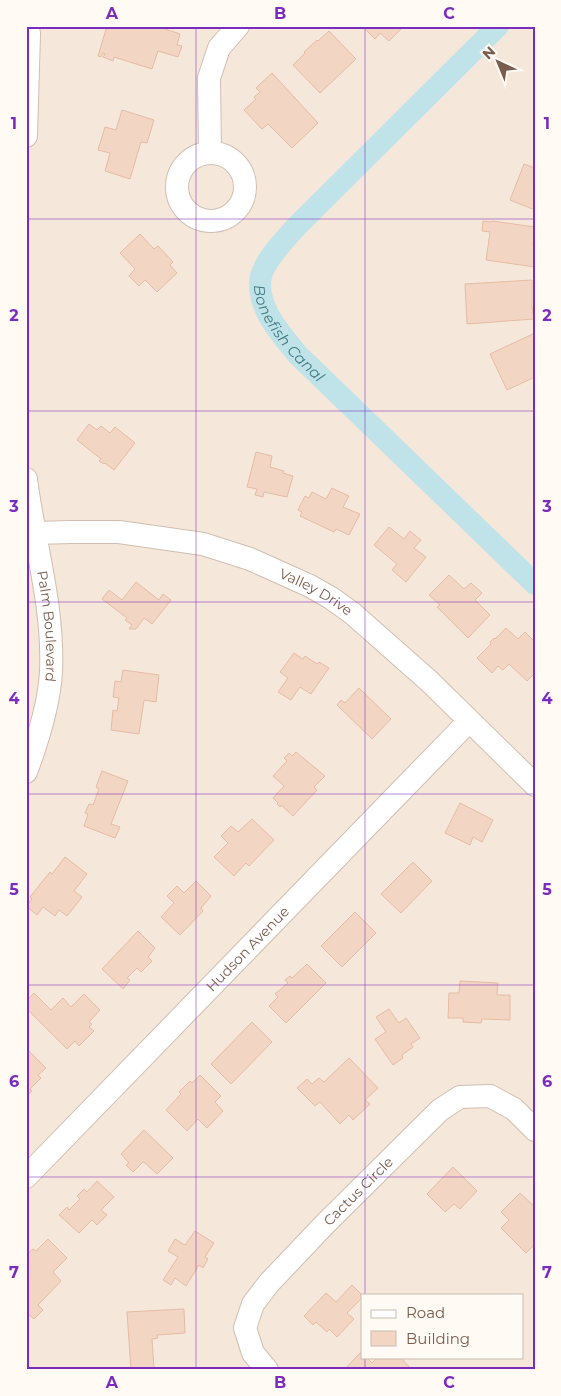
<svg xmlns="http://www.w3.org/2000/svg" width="561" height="1396" font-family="Montserrat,sans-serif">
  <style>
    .residential { fill: #f5e8da; fill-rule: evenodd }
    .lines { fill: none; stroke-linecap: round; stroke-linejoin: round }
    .canal { stroke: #bfe3e8; stroke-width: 22 }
    .building { fill: #f3d5c3; stroke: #e6bba3 }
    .minor-casing { stroke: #d1beb0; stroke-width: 24 }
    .minor { stroke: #fff; stroke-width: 22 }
    .grid { fill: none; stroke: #7b2cbf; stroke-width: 1; stroke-opacity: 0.55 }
    .labels { text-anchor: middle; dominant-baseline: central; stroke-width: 5; stroke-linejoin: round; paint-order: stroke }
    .street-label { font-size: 14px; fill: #7a5c4d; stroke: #fffaf3 }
    .water-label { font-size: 15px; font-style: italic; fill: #437c86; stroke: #fffaf3 }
    .neatline { fill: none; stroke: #7b2cbf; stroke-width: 2 }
    .grid-label { font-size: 16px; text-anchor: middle; font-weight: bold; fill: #7b2cbf }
  </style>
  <rect width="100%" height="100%" fill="#fdf6ec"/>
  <path class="residential" d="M26 26H535V1370H26ZM362 1295H522V1357H362Z"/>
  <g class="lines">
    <path class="canal" id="s1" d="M498 26 297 226C285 239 265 260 261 276 255 306 280 333 297 354L535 584"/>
  </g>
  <path class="building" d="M107 26H156L180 34 177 45 182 46 178 57 158 51 152 69 114 57 113 61 103 57 105 54 103 53 101 57 98 56Z
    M362 26H404L389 41 380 33 375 39Z
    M329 31 356 59 320 93 293 65 305 53 304 52 317 40 318 41Z
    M272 73 318 123 292 148 268 124 262 129 244 110 256 99 254 97 260 92 256 88Z
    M122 110 154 120 147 143 141 142 130 179 105 171 110 153 98 150 105 127 116 130Z
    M524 164 535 168V210L510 200Z
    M483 221 491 222 492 221 535 227 533 246H535V267L486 260 490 232 482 231Z
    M140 234 154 249 158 246 173 262 170 265 177 273 157 292 145 280 139 286 129 276 135 269 120 253Z
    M532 280V306L534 319 467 324 465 284Z
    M535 333V377L507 390 490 354Z
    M89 424 97 430 101 426 110 433 115 427 135 443 114 470 105 463 104 464 99 461 101 459 77 440Z
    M256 452 272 456 270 467 284 471 283 473 293 476 287 497 264 492 263 497 255 495 257 489 247 487Z
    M332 488 349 496 343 507 360 514 349 535 336 529 334 532 300 516 302 512 298 510 305 496 309 498 312 492 326 499Z
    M389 527 404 539 410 531 421 540 414 548 426 557 406 582 392 570 397 564 374 545Z
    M449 575 464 589 471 583 482 593 475 600 490 615 468 638 437 607 440 605 429 595Z
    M136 582 159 600 163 594 171 600 152 624 144 618 136 629H129L132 625 125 620 127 618 102 599 109 590 122 600Z
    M506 628 518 639 525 632 535 642V653L533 654 535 656V673L527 681 509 664 503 670 498 666 492 673 477 658 491 644 490 642 494 638 495 639Z
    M294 653 303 659 305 656 317 664 319 662 329 668 311 694 300 687 291 700 278 692 288 678 280 672Z
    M123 670 159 675 156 702 144 700 139 734 111 730 113 710 117 711 119 698 113 697 115 681 121 682Z
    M359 688 391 719 372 739 337 705 341 700 345 703Z
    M296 752 325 776 314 787 317 790 293 816 281 805 280 807 277 804 278 803 273 798 284 786 273 776 287 761 284 758 289 753 292 756Z
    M102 771 128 781 111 824 120 827 115 838 84 826 88 814 85 813 89 804 93 805 99 789 96 787Z
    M460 803 493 820 482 842 473 837 470 845 445 833Z
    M252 819 274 840 249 866 246 863 234 876 214 857 228 843 221 836 231 826 238 832Z
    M65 857 87 874 74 891 82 897 67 916 59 910 55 916 43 907 37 915 26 906 32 899 30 897 50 872 52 874Z
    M413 862 432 881 401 913 381 894Z
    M196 881 211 896 201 908 203 911 180 935 161 917 174 903 167 896 177 886 184 893Z
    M355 912 376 933 342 967 321 946Z
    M138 931 155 948 148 957 152 961 141 972 137 968 127 978 130 980 123 989 102 969Z
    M307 964 326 983 286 1023 269 1006 278 997 275 994 288 983 285 980 290 976 292 978Z
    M460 981 498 983 497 995H510V1020L482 1019 481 1023 463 1022V1018H448L449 993H459Z
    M34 993 51 1010 63 998 71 1007 84 994 100 1010 89 1022 92 1024 89 1027 94 1031 79 1046 75 1041 67 1049 26 1008V1001Z
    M389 1009 399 1023 406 1018 420 1038 411 1044 413 1047 402 1055 403 1058 393 1065 375 1039 386 1032 376 1017Z
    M252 1022 272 1042 231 1084 211 1064Z
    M29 1051 46 1068 38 1075 41 1078 30 1089 32 1091 26 1097V1053Z
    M349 1058 378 1088 365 1100 370 1104 353 1120 349 1115 340 1124 320 1102 315 1106 297 1088 307 1079 312 1084 319 1078 324 1082Z
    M200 1075 221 1096 215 1102 223 1111 207 1128 198 1119 187 1131 166 1110 181 1094 179 1092 190 1081 192 1083Z
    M144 1130 173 1158 157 1174 145 1163 143 1162 133 1172 126 1165 129 1163 121 1154Z
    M453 1167 477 1191 460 1209 454 1204 445 1212 427 1194Z
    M97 1181 114 1197 101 1210 107 1215 97 1225 92 1220 79 1233 59 1215 67 1207 69 1210 80 1199 77 1196 84 1189 87 1192Z
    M520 1193 535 1207V1244L526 1253 501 1228 509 1220 501 1212Z
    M195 1231 214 1243 205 1257 208 1259 203 1268 199 1265 186 1286 175 1278 171 1285 163 1280 178 1257 168 1251 175 1239 185 1245Z
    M48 1239 67 1258 53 1272 61 1281 38 1305 43 1310 34 1319 26 1312V1255L33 1249 36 1251Z
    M352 1285 362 1295V1298L347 1313 354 1319 337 1337 329 1329 327 1332 316 1322 313 1325 304 1316 326 1293 336 1302Z
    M184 1309 185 1333 157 1335 158 1338 152 1339 154 1368 131 1370 127 1312Z
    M361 1352 362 1357H366L372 1363 378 1357H400L412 1370H344Z"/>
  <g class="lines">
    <g class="minor-casing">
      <g id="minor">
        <path d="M26 136 29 34 28 26"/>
        <circle cx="211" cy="187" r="34"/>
        <path d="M210 153 209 78 219 48 238 26"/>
        <path id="s2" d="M26 479C34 543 54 606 51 672 49 706 38 740 26 772"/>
        <path id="s3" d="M35 533 71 532H119L203 544 250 559 310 586 331 598 352 613 429 681 535 785"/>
        <path id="s4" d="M26 1177 469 721"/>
        <path id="s5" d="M267 1370 253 1353 245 1328 253 1304 269 1283 325 1224 440 1110 460 1097 490 1096 514 1109 535 1130"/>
      </g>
    </g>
    <use href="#minor" class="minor"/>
  </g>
  <path class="grid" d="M196 26V1370M365 26V1295M26 219H535M26 411H535M26 602H535M26 794H535M26 985H535M26 1177H535M365 1357V1370"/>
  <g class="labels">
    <g class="street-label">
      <text stroke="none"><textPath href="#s3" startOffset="292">Valley Drive</textPath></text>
      <text stroke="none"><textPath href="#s2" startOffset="149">Palm Boulevard</textPath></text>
      <text stroke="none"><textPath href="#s4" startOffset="318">Hudson Avenue</textPath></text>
      <text stroke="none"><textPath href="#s5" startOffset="228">Cactus Circle</textPath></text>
    </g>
    <g class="water-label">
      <text stroke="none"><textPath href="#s1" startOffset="412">Bonefish Canal</textPath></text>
    </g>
  </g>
  <rect width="561" height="1396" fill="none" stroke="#fffaf3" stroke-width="55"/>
  <rect x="361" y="1294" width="162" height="65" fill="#fffaf3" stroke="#cabbb1"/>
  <rect x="371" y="1310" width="25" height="8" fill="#ffffff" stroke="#cabbb1"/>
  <text x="406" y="1318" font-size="15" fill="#7a5c4d">Road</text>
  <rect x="371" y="1331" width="25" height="15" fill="#f3d5c3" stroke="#cabbb1"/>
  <text x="406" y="1344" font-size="15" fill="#7a5c4d">Building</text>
  <g transform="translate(498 62) rotate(316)" stroke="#fffaf3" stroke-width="4" paint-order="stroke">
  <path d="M0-4L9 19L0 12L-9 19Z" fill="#7a5c4d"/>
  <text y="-8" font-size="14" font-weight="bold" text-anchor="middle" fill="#7a5c4d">N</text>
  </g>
  <rect x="28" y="28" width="506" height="1340" class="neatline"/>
  <g class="grid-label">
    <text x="112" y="19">A</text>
    <text x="280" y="19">B</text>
    <text x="449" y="19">C</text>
    <text x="14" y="129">1</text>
    <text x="547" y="129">1</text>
    <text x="14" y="321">2</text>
    <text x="547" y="321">2</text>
    <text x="14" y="512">3</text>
    <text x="547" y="512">3</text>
    <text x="14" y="704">4</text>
    <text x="547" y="704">4</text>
    <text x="14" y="895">5</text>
    <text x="547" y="895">5</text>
    <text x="14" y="1087">6</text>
    <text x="547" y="1087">6</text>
    <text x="14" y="1278">7</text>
    <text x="547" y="1278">7</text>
    <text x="112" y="1388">A</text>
    <text x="280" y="1388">B</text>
    <text x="449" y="1388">C</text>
  </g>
</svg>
